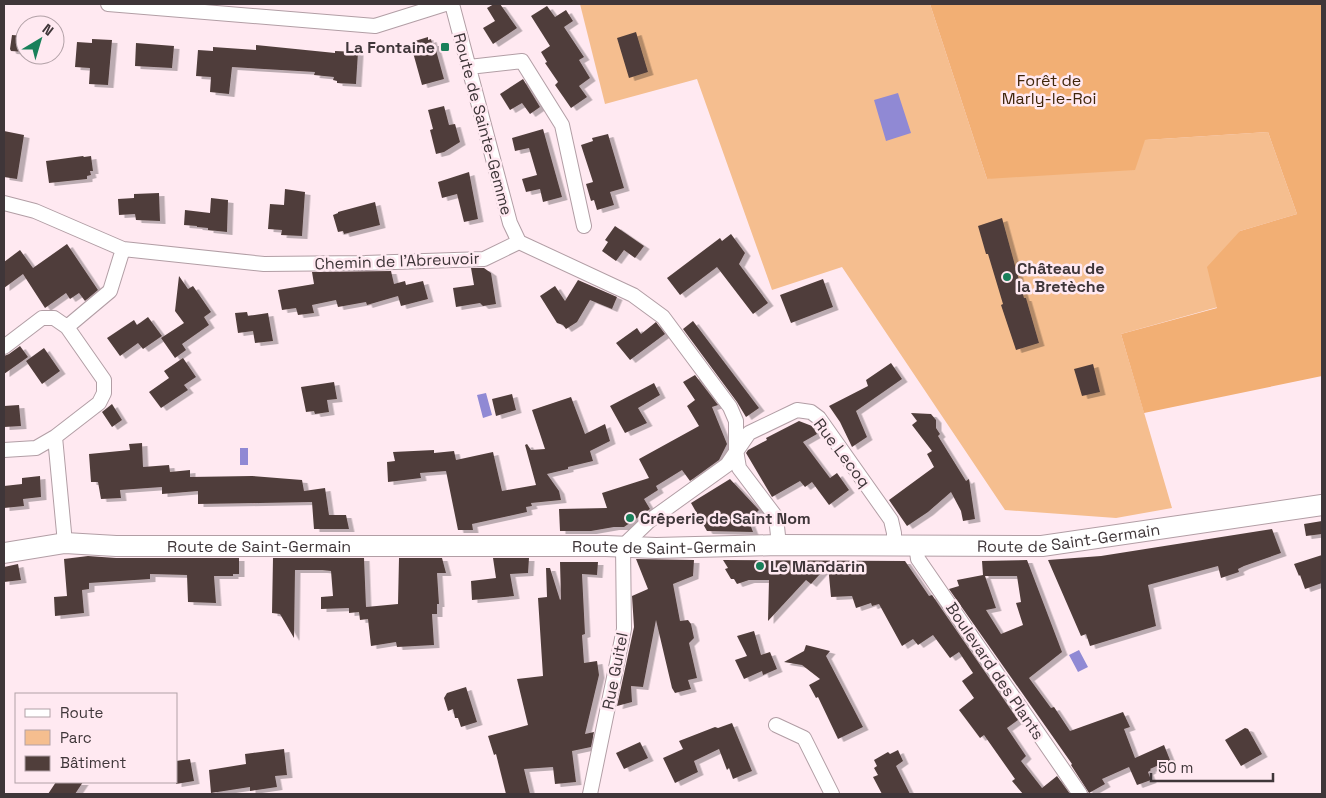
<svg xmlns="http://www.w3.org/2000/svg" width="1326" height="798" font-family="'Space Grotesk',sans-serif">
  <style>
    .green { fill: #f5be8f }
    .forest { fill: #f2af74 }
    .water { fill: #9089d4 }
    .building { fill: #503e3b; fill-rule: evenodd; filter: url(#shadow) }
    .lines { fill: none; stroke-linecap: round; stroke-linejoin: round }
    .street-casing { stroke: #b29ea5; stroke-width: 16 }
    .secondary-casing { stroke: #b29ea5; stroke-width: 22 }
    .street { stroke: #fff; stroke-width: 14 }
    .secondary { stroke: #fff; stroke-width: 20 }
    .poi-dot { fill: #19805a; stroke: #ffe9f1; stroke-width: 2 }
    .labels { text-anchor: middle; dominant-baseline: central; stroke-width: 5; stroke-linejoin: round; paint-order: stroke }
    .poi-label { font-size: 16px; font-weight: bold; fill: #3f3639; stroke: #ffe9f1; text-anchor: start }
    .park-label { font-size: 16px; fill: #3f250a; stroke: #ffe9f1 }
    .street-label { font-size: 16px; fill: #3f3639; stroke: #ffe9f1 }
  </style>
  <defs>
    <filter id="shadow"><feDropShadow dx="5.5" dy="3" stdDeviation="0" flood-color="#0004"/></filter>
  </defs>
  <rect width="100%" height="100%" fill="#ffe9f1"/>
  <path class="green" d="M580 4H930L987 179 1145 140 1268 132 1297 214 1240 231 1218 307 1121 334 1172 508 1116 518 1005 510 842 267 772 290 697 79 605 104Z"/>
  <path class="forest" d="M930 4H1322V376L1144 413 1121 334 1217 308 1207 267 1240 231 1297 214 1268 132 1145 140 1135 170 987 179Z"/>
  <path class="water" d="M898 93 911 133 886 141 874 100Z
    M486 393 492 415 483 418 477 395Z
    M240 448H248V465H240Z
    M1079 650 1088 667 1078 672 1069 655Z"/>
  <path class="building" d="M494 4H500L517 28 493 44 483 28 495 21 487 8Z
    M547 6 555 17 566 10 573 21 564 27 584 57 579 60 590 78 579 86 587 97 571 108 555 85 558 82 545 63 547 62 541 52 550 46 531 16Z
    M636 32 648 72 629 78 617 38Z
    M12 35 25 36V52L11 51 10 49Z
    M428 37V40L431 39 432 43H434L444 79 422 85 412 49 417 47 415 41Z
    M92 39 112 40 108 85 89 84 90 68 75 67 77 42 92 43Z
    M136 43 174 46 172 68 135 66Z
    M256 45 335 53V51L358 52 356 84 337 83V81L333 80 334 77 314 75 315 72 232 67 229 94 210 92 211 77 196 76 198 50 213 51V47L256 50Z
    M523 79 540 107 530 114 522 103 510 110 500 94Z
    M444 106 449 125 455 124 460 142 444 152 436 154 430 130 433 129 428 110Z
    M543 129 562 197 543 202 540 189 526 192 522 179 537 175 529 148 515 151 512 138Z
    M4 131 24 135 17 179 4 177Z
    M608 134 624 188 610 192 614 205 597 210 594 200 591 201 586 184 593 182 581 145 593 141 592 138Z
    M83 156 84 157 91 156 93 171H90L91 175 87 176V179L49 183 46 161Z
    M469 172 478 219 464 222 457 194 442 198 438 182Z
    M285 189 305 192 302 236 281 235 282 230 268 229 270 204 284 205Z
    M159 193 160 221 136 220 135 214 119 215 118 199 134 198V194Z
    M211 198 228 200 227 232 208 230V228L197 227V226L184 225 185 210 210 213Z
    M375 202 380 225 344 234 343 231 338 232 333 215 338 213V212Z
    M1002 218 1024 298H1026L1039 343 1016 350 1001 305 1003 304 988 254H986L978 226Z
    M615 226 644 246 635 258 624 250 616 261 602 251 608 242 605 240Z
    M731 234 745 253 739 264 768 303 753 314 717 267 680 295 667 278 720 238 722 241Z
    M67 244 98 290 85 301 79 293 70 299 66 293 45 308 23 274 4 288V262L20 250 33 268Z
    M471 268H484L491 273 496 304 483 306 480 303 456 307 453 288 474 285Z
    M391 271 394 284 405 281 406 285 423 281 428 299 401 306 398 296 367 305 366 302 338 307 336 300 312 305 314 313 298 315 296 308 282 310 278 290 314 284 312 272Z
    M179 276 188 289 193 286 211 312 204 317 209 325 182 344 186 350 175 358 161 338 184 323 175 311Z
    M823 279 833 307 791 323 780 295Z
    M578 280 617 297 612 309 590 300 577 322 566 329 563 325 557 323 540 296 555 286 565 301Z
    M247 312 248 316 268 313 273 341 255 343 253 331 238 333 235 313Z
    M148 317 162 336 143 349 138 343 120 356 107 338 134 320 137 325Z
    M693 321 759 408 746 417 737 402 683 329Z
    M656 322 665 334 630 360 616 343 637 328 641 334Z
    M20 346 28 357 4 374V356L9 354Z
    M44 348 60 371 42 384 26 361Z
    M183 358 196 377 184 385 188 390 161 408 149 392 169 378 164 371Z
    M891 363 902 379 856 411 867 437 852 447 840 422 829 406 868 386 866 380Z
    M1093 364 1100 392 1082 396 1074 369Z
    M695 375 718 405 712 407 727 444 719 460 690 481 682 470 656 486 658 490 644 499 650 509 624 527H614L591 531H560L559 509 607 508 602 493 649 478 639 459 699 426 687 406 695 400 683 382Z
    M334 382 337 399 327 400 329 412 315 414 314 411 306 412 301 387Z
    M654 383 660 395 638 408 647 423 625 433 610 406Z
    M512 394 516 410 496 416 492 399Z
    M571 397 585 434 605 424 610 441 590 451 593 461 568 467V469L547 474 559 491 561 500 531 503 532 506 526 507 527 512 472 524 473 530H458L446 471 420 473 421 478 388 482 387 462 395 461 393 452 434 450V453L454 451 456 460 493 452 502 491 536 485 525 445 527 444 531 450 545 449 532 410Z
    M112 404 122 420 112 427 102 412Z
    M19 405 21 426 4 427V406Z
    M911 413 931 414 936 420V428L940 434 938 436 966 481 969 479 975 519 963 521 961 511 951 492 928 512 907 526 889 500 934 467 927 454 932 451 912 425 917 421Z
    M799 421 812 426 817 434 803 442 830 478 837 473 849 490 829 505 812 482 805 487 800 481 772 497 746 453 748 450 767 440 766 438Z
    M142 443 143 467 169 465 170 472 190 470V477L252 476 302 480 304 491 325 488 329 515H346L349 529H314L312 502 198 504V491L162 494V487L120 490 121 498 101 499 98 482H91L89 454 130 450 129 444Z
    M40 476 41 497 23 499 24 506 4 508V486L22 484V478Z
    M730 479 759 510 751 518 753 521 750 524 753 532 707 531 691 503Z
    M1322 521V534L1306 536 1304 524Z
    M1272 529 1281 553 1244 566 1238 569 1239 572 1221 578 1218 566 1148 585 1156 626 1090 646 1086 634 1081 636 1048 560 1101 556Z
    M1322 555V583L1305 589 1300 575 1299 576 1294 564Z
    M88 556 116 558H239V574H233V576H214L216 603 188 602 187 575 150 574V579L89 583V589L82 590 84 613 55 616 54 597 67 596 64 559Z
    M273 558H364L366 607 398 604 399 558H442L446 573H437L439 604H437V614H432L434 645 397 647 396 642 371 646 368 619 360 620 359 612 349 613V608L321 609V597L333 596 331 571 322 570H295L294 638 280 614 272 613Z
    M493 558H529L528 573 510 574 514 596 472 600 471 581 496 578Z
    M636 559 694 560 693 576 673 584 680 621 688 620 691 624 694 638 689 643 697 678 688 680 691 689 675 693 672 688 656 620 643 687 631 686 632 702 617 706 634 627 632 596 648 589Z
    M723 560 905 561 929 596 932 595 1018 720 1007 728 1026 756 1021 761 1042 788 1057 776 1070 794H1023L1012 781 1015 779 984 735 980 738 959 710 974 698 962 681 973 673 959 652 950 658 933 635 918 645 913 639 902 646 879 604 872 606 871 603 856 608 852 596 831 597 828 565 811 584 806 580 768 621 769 580H749L737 584 734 579H731L725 569 728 568Z
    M1027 560 1062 652 1029 678 1051 708 1054 707 1070 731 1123 712 1130 727 1124 729 1135 758 1164 745 1170 760 1150 769 1151 770 1148 772 1151 780 1137 785 1129 767 1102 779 1105 784 1089 793 1071 765 1072 764 949 589 959 586 957 580 983 575 982 561ZM985 576H1017L1021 602 1016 603 1023 625 1001 634 986 610 996 608Z
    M560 562H598L597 575 582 574 585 634 582 635 584 663 597 661 599 675 585 734 594 732 591 747 572 751 576 782 555 784 553 767 524 769 530 794H506L496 754 494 755 488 736 528 725 517 679 543 676 538 598 547 597 546 568H550L560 600 561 599Z
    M18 564 21 580 4 582V567Z
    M754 631 761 655 770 652 777 669 763 675 762 671 744 679 735 660 747 656 737 636Z
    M806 645 830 651 826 656 863 727 838 739 818 697 816 698 809 685 820 679 802 665 784 662 804 651Z
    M466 687 477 722 461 727 458 718H455L453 709 448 711 444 698 447 693Z
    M732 723 752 771 733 779 729 768 727 770 719 749 694 761 698 772 675 783 663 758 683 749 679 741 715 727 718 728Z
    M1245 728 1248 729 1262 754 1241 766 1225 740Z
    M640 742 648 758 624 769 616 753Z
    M284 749 287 775 275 776 277 787 250 791V787L211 793 209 770 246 764 245 754Z
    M898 750 903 761 896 766 910 794H882L873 777 878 775 874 768 877 766 874 760 888 752 890 754Z
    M190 759 194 781 176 784V761Z
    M56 782H83L75 794H48Z"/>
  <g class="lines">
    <g class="street-casing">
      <path id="street" d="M108 4 375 26 445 4
        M452 4 510 223 519 242
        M469 67 522 61 562 125 584 226
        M4 203 35 211 123 249 264 264 365 263 484 259 519 242
        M519 242 633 295 663 317 730 407 736 421V450L739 468 776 517 779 545
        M4 347 42 318H54L67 327 110 291 123 249
        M55 437 65 543
        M4 450 36 448 55 437 99 403 104 393V380L67 327
        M916 545 918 559 1080 794
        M776 725 804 738 832 794
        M590 794 624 629 623 546 649 521 727 465 749 433 797 410 811 412 819 418 891 520 894 533V545"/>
    </g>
    <g class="secondary-casing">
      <g id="secondary">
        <path id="s1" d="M4 553 65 543 116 546H606L656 548 779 545 1042 546 1322 505"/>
      </g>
    </g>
    <use href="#street" class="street"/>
    <use href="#secondary" class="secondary"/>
  </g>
  <g class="poi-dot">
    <rect x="440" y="42" width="10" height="10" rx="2.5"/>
    <circle cx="1007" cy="277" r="5"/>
    <circle cx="630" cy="518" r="5"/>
    <circle cx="760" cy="566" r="5"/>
  </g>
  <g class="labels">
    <g class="poi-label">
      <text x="435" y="47" text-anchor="end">La Fontaine</text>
      <text x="1017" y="268">Château de<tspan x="1017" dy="18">la Bretèche</tspan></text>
      <text x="640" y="518">Crêperie de Saint Nom</text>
      <text x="770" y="566">Le Mandarin</text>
    </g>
    <g class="park-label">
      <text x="1049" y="80">Forêt de<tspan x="1049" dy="18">Marly-le-Roi</tspan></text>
    </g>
    <g class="street-label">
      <text transform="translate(483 124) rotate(75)">Route de Sainte-Gemme</text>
      <text transform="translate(397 261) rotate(-2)">Chemin de l'Abreuvoir</text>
      <text transform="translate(842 453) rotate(53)">Rue Lecoq</text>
      <text stroke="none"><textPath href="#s1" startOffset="1066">Route de Saint-Germain</textPath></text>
      <text stroke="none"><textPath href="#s1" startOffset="256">Route de Saint-Germain</textPath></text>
      <text stroke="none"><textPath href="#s1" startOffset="661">Route de Saint-Germain</textPath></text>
      <text transform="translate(615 671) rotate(-79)">Rue Guitel</text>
      <text transform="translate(995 671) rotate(56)">Boulevard des Plants</text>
    </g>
  </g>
  <rect width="1326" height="798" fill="none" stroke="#3f3639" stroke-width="10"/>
  <rect x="15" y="693" width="162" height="90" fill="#ffe9f1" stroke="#b2a1a7"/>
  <rect x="25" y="709" width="25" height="8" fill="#ffffff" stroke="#b2a1a7"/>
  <text x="60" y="718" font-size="15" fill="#3f3639">Route</text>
  <rect x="25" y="730" width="25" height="15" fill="#f5be8f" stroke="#b2a1a7"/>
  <text x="60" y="743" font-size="15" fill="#3f3639">Parc</text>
  <rect x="25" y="756" width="25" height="15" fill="#503e3b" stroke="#b2a1a7"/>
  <text x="60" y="768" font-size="15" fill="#3f3639">Bâtiment</text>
  <g transform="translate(40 40) rotate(38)"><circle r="24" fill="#ffe9f1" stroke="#b2a1a7"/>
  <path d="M0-4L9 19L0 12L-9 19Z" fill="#19805a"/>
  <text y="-8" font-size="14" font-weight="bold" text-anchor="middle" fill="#3f3639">N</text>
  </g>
  <path d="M1151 773v8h122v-8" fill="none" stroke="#3f3639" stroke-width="2.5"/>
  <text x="1158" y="773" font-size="15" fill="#3f3639" stroke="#ffe9f1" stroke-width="4" paint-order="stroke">50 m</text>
</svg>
